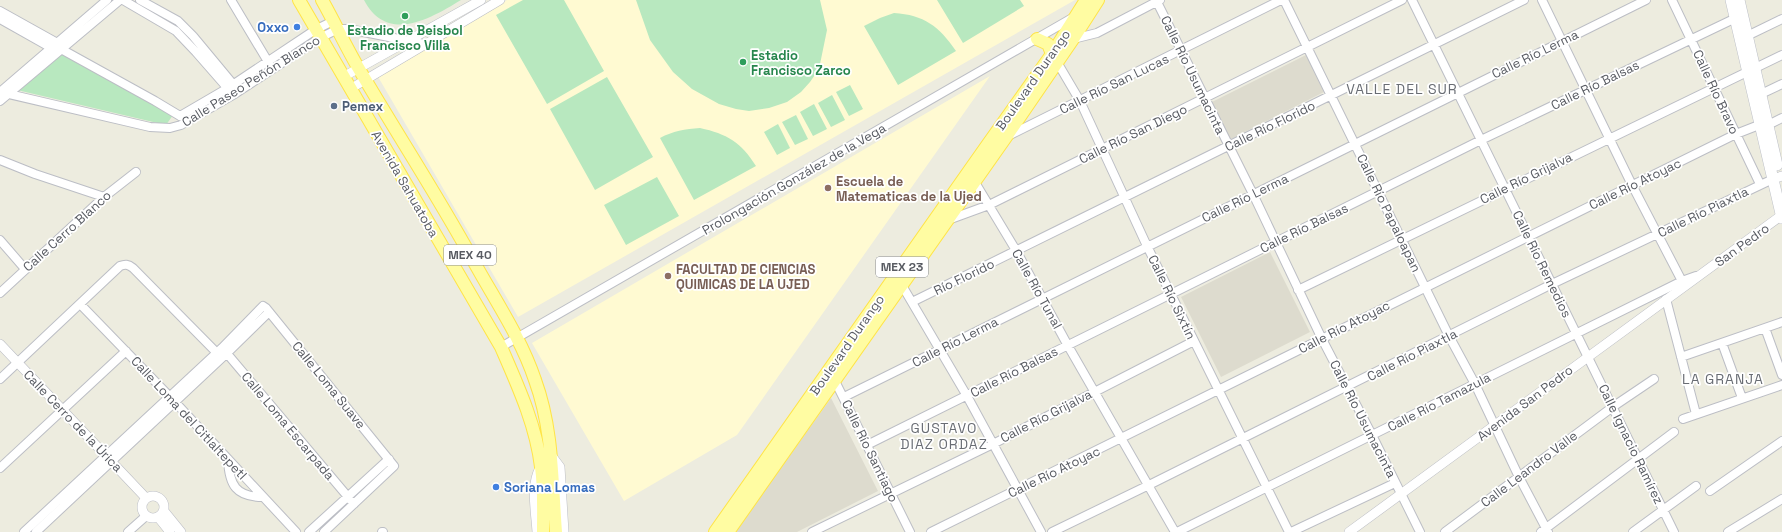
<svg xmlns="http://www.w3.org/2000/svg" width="1782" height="532" font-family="'Space Grotesk',sans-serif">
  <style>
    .commercial { fill: #fffad2 }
    .education { fill: #dddbce }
    .green { fill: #b8e8bf }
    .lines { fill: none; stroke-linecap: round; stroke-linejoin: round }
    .minor-casing { stroke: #bcbec5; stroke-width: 10 }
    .tertiary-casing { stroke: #bcbec5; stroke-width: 10 }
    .secondary-casing { stroke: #bcbfc7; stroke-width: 12 }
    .primary-casing { stroke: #ffe446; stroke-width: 14 }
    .minor { stroke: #fff; stroke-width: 8 }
    .tertiary { stroke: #fff; stroke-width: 9 }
    .secondary { stroke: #fff; stroke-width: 11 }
    .primary { stroke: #fffca2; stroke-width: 12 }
    .leisure-dot { fill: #2e9e5b; stroke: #fff; stroke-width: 1.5 }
    .shop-dot { fill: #3f7fe0; stroke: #fff; stroke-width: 1.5 }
    .service-dot { fill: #5c6f8a; stroke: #fff; stroke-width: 1.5 }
    .education-dot { fill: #8d6e63; stroke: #fff; stroke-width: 1.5 }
    .labels { text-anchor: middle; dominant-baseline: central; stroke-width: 3.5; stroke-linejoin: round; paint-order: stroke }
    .shield { fill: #fff; stroke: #8a8c91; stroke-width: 1 }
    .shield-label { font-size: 12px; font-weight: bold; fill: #585b62 }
    .shop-label { font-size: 13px; font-weight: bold; fill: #366cbe; stroke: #fff; text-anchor: end }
    .leisure-label { font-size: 13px; font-weight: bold; fill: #27864d; stroke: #fff }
    .street-label { font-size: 13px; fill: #585b62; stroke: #fff }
    .service-label { font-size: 13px; font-weight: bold; fill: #4e5e75; stroke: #fff; text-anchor: start }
    .education-label { font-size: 13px; font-weight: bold; fill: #785e54; stroke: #fff; text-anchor: start }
    .neighbourhood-label { font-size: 14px; letter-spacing: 1px; fill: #696d74; stroke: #fff }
  </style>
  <rect width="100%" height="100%" fill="#edecdf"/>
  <path class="commercial" d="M507 0H1075L518 317 377 75 494 9Z
    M990 76 737 435 624 501 532 343Z"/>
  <path class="education" d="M1306 55 1324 92 1229 140 1210 103Z
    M1270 252 1310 332 1221 377 1181 297Z
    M831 398 878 491 797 532H735Z"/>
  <path class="green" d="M364 0H461C430 19 387 44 364 0Z
    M523 0H564L604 71 547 104 496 15Z
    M636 0H820L827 30 819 69 810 82 801 92 787 102 769 108 749 111 736 109 719 104 692 89 673 72 650 40Z
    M937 0H1020L1024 6 963 43Z
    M894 13C924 15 939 26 956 51L898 85 864 26 880 18Z
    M60 53 173 115 166 125 17 90Z
    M607 77 653 157 595 190 550 109Z
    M850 85 863 109 849 116 836 92Z
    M832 95 845 120 831 127 818 103Z
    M814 104 827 129 813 136 800 112Z
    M796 115 808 139 795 145 782 122Z
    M778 124 790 148 777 155 764 132Z
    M700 128C727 134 741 142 756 166L694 200 660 138C673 131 685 129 700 128Z
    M657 177 679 216 626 245 604 205Z"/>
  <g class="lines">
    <g class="minor-casing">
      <path id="minor" d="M123 0 176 31 196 52 231 92
        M140 0 178 21 193 36 237 89
        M231 0 270 65
        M1156 0 1253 194 1322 339 1372 435 1420 532
        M1284 0 1449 336 1475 384 1519 477 1548 532
        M1412 0 1674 532
        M1542 0 1632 185 1684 285
        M1672 0 1760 184
        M0 11 61 45
        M0 19 55 50
        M1747 36 1782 19
        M1073 39 1097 33 1160 0
        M61 49 155 101 180 116
        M1057 62 1080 101 1147 246 1289 532
        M0 92 150 127 170 128 181 125 233 95 320 38 338 29H349L424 44
        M0 92 107 0
        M1761 94 1782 84
        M0 101 120 0
        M180 116 228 88 315 30 333 21
        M1008 136 1281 0
        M0 160 35 174 104 197
        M973 179 1017 252 1067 344 1175 532
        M948 220 989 205 1402 0
        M0 240 25 269
        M900 282 967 396 1041 532
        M1298 290 1782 55
        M0 293 104 197 136 172
        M1666 299 1696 414
        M912 302 1524 0
        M81 305 175 402 296 532
        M1765 328 1782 375
        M1722 343 1742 398
        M501 347 1074 17
        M224 350 354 504
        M1681 357 1782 322
        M833 377 910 532
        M0 379 120 266C125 264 128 264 133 268L217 353
        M844 397 1646 0
        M1683 419 1782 385
        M867 445 1481 140 1740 16
        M228 459C229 485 236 497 263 497
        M0 468 126 351
        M1710 491 1782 441
        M24 532 222 348 263 306 266 308 394 466 324 532
        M36 532 227 353 269 312
        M128 532 146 516
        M309 532 389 459
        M382 532H383
        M812 532 993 444 1194 341
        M931 532C1200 401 1467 265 1736 134L1759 125H1768L1782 118
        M1052 532 1149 485 1552 284 1773 179
        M1177 532 1682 281 1696 276
        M1291 532 1395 483
        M1445 532 1614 406 1654 379
        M1541 532 1674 432
        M1633 532 1696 486
        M1728 532 1782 499"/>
    </g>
    <g class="tertiary-casing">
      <path id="tertiary" d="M343 77 481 0
        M350 89 500 0
        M1773 179 1782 176
        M0 344 146 498
        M551 455 560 467 564 532
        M142 507a11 11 0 1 1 22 0a11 11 0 1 1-22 0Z
        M164 511 181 532
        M158 517 170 532
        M537 532C536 513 530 485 540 468
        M1349 532 1782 215"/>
    </g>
    <g class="secondary-casing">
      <path id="secondary" d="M1731 0 1782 218
        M1739 0 1777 165"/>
    </g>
    <g class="primary-casing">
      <path id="primary" d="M299 0 501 347C518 386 536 425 541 467 544 488 543 511 543 532
        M322 0C335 23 346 47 359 69 397 134 438 196 474 262 495 300 521 338 535 380 553 429 552 481 556 532
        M1037 39 1048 44 1052 54
        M715 532 988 144 1052 54 1086 0
        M728 532 1006 137 1073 39 1098 0"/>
    </g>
    <use href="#minor" class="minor"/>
    <use href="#tertiary" class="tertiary"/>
    <use href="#secondary" class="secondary"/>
    <use href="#primary" class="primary"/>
  </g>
  <g class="leisure-dot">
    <circle cx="405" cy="16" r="4"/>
    <circle cx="743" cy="62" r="4"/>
  </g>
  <g class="shop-dot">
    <circle cx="297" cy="27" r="4"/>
    <circle cx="496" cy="487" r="4"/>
  </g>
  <circle class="service-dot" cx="334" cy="106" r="4"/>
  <g class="education-dot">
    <circle cx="828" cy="188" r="4"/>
    <circle cx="668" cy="276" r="4"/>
  </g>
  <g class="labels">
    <g class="shield">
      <rect x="444" y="245" width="52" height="20" rx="3"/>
      <rect x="876" y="257" width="52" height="20" rx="3"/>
    </g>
    <g class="shield-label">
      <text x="470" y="255">MEX 40</text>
      <text x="902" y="267">MEX 23</text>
    </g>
    <g class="shop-label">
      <text x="289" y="27">Oxxo</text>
      <text x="504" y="487" text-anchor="start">Soriana Lomas</text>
    </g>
    <g class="leisure-label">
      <text x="405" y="30">Estadio de Beisbol<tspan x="405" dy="15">Francisco Villa</tspan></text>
      <text x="751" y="55" text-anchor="start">Estadio<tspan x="751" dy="15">Francisco Zarco</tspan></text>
    </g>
    <g class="street-label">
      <text transform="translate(1535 54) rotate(-26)">Calle Río Lerma</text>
      <text transform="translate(1193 75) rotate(64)">Calle Río Usumacinta</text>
      <text transform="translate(1033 80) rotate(-55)">Boulevard Durango</text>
      <text transform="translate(251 81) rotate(-32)">Calle Paseo Peñón Blanco</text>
      <text transform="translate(1114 84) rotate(-26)">Calle Río San Lucas</text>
      <text transform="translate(1595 85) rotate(-26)">Calle Río Balsas</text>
      <text transform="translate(1716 92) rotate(65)">Calle Río Bravo</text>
      <text transform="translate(1270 126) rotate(-26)">Calle Río Florido</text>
      <text transform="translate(1133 134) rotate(-26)">Calle Río San Diego</text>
      <text transform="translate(1526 178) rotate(-26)">Calle Río Grijalva</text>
      <text transform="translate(794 179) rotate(-30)">Prolongación González de la Vega</text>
      <text transform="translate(405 184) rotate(60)">Avenida Sahuatoba</text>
      <text transform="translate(1635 184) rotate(-26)">Calle Río Atoyac</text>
      <text transform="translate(1245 198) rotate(-26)">Calle Río Lerma</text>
      <text transform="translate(1703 212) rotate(-26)">Calle Río Piaxtla</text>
      <text transform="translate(1389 213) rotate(64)">Calle Río Papaloapan</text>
      <text transform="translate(1304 228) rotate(-26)">Calle Río Balsas</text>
      <text transform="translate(67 231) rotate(-42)">Calle Cerro Blanco</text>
      <text transform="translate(1742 245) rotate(-36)">San Pedro</text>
      <text transform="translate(1542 264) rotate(64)">Calle Río Remedios</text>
      <text transform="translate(964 277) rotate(-26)">Río Florido</text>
      <text transform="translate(1037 289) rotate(61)">Calle Río Tunal</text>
      <text transform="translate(1172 297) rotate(64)">Calle Río Sixtín</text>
      <text transform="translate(1344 327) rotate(-27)">Calle Río Atoyac</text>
      <text transform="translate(955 342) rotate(-27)">Calle Río Lerma</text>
      <text transform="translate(847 345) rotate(-55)">Boulevard Durango</text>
      <text transform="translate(1412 355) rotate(-27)">Calle Río Piaxtla</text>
      <text transform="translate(1014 372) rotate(-27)">Calle Río Balsas</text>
      <text transform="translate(329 385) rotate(51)">Calle Loma Suave</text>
      <text transform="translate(1439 402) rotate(-27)">Calle Río Tamazula</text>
      <text transform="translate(1525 403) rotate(-37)">Avenida San Pedro</text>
      <text transform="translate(1046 416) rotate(-27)">Calle Río Grijalva</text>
      <text transform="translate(189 418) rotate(47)">Calle Loma del Citlaltepetl</text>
      <text transform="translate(1363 419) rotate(63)">Calle Río Usumacinta</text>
      <text transform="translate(73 421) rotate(46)">Calle Cerro de la Úrica</text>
      <text transform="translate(288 426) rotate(50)">Calle Loma Escarpada</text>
      <text transform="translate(1631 444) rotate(64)">Calle Ignacio Ramírez</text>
      <text transform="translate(870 451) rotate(64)">Calle Río Santiago</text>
      <text transform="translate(1529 469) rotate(-37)">Calle Leandro Valle</text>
      <text transform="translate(1054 472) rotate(-26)">Calle Río Atoyac</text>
    </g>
    <g class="service-label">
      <text x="342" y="106">Pemex</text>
    </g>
    <g class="education-label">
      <text x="836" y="181">Escuela de<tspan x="836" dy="15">Matematicas de la Ujed</tspan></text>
      <text x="676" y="269">FACULTAD DE CIENCIAS<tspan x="676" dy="15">QUIMICAS DE LA UJED</tspan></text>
    </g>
    <g class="neighbourhood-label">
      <text x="1402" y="89">VALLE DEL SUR</text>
      <text x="1723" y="379">LA GRANJA</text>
      <text x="944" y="428">GUSTAVO<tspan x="944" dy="16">DIAZ ORDAZ</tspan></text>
    </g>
  </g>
</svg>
